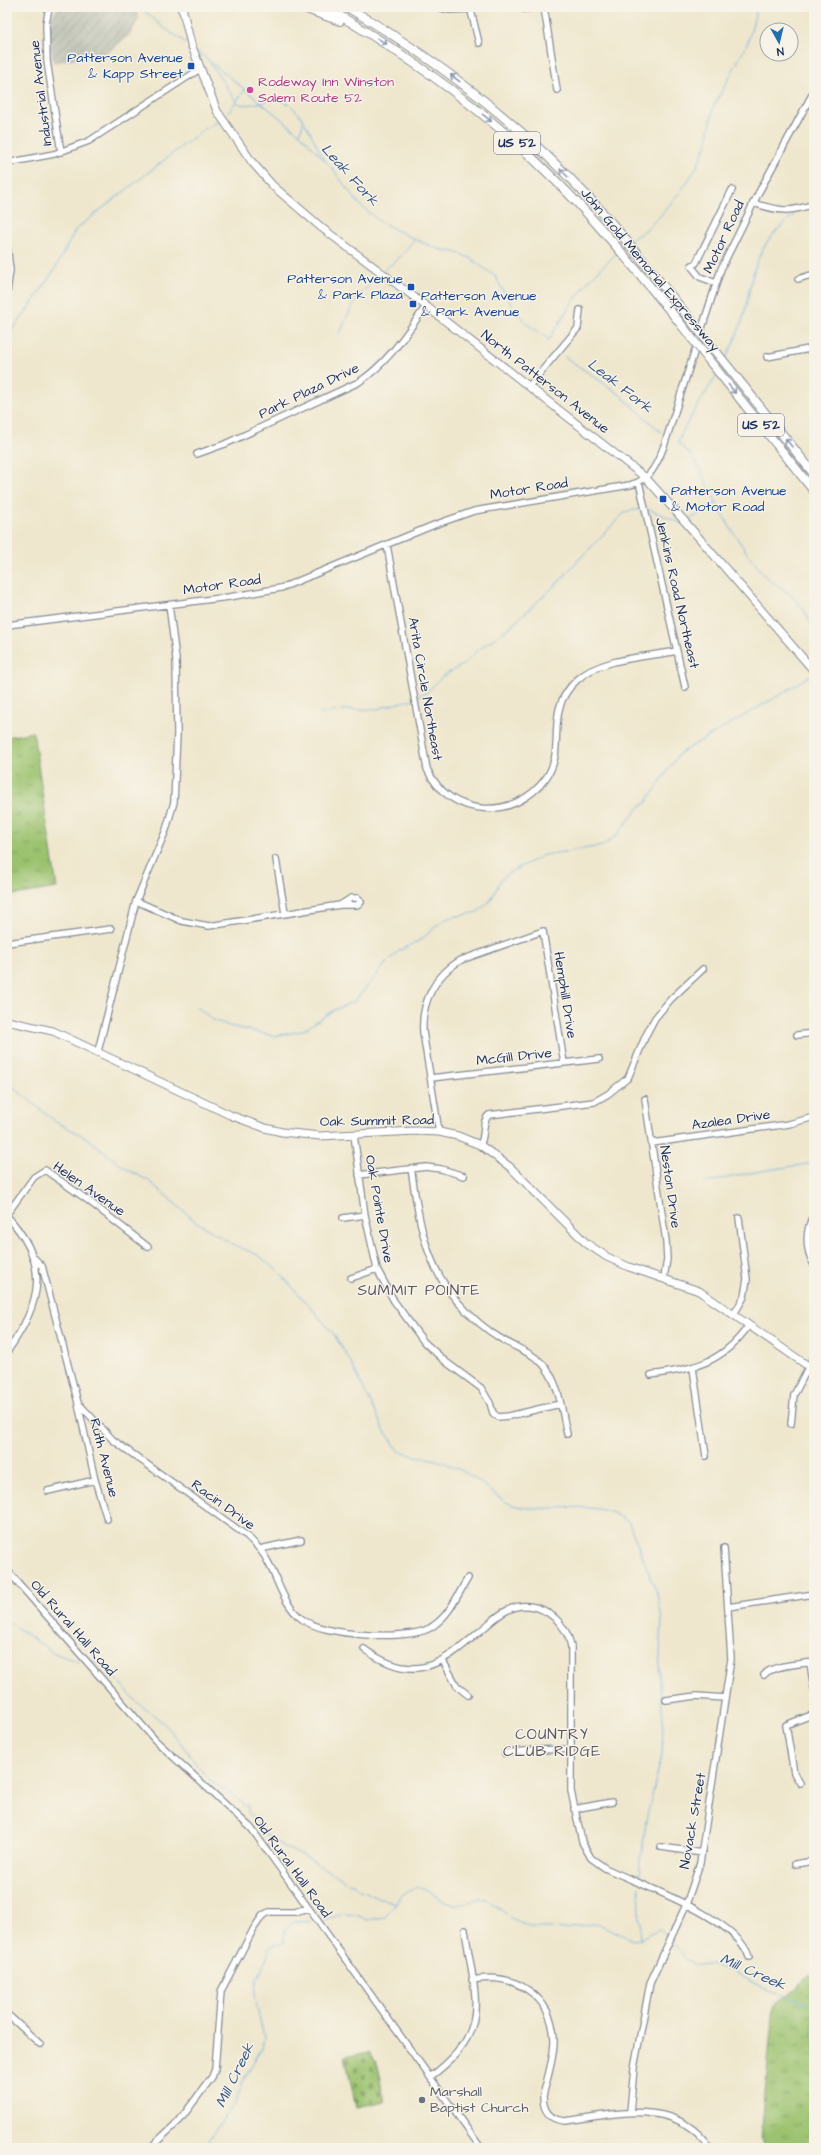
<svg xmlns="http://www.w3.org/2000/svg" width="821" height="2155" font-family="'Architects Daughter',sans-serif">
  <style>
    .industrial { fill: url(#industrial-furrows) }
    .grass { fill: url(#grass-tufts); stroke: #5b7866 }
    .cemetery { fill: url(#cemetery-stones); stroke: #5b7866 }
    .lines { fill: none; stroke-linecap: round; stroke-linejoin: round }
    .stream { stroke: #6db1e3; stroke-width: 1 }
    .minor-casing { stroke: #858b96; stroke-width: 8 }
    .major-casing { stroke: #858b96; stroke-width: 9 }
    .highway-casing { stroke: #858b96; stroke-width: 10 }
    .minor { stroke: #fff; stroke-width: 5.5 }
    .major { stroke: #fff; stroke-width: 7 }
    .highway { stroke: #fff; stroke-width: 8 }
    .highway-bridge-casing { stroke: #858b96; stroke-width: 10; stroke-linecap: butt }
    .highway-bridge { stroke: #fff; stroke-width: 8 }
    .oneway { stroke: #8d97ae }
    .transit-dot { fill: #1a4fb4; stroke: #f7f3e8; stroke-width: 1.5 }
    .hotel-dot { fill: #d1479c; stroke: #f7f3e8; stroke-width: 1.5 }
    .worship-dot { fill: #6b7280; stroke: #f7f3e8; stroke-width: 1.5 }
    .labels { text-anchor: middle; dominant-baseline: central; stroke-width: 3; stroke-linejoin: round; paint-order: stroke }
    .shield { fill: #f7f3e8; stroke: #5d6a87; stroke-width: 1 }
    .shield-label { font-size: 13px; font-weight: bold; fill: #1b2f5e }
    .transit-label { font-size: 14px; fill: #164399; stroke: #f7f3e8; text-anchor: end }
    .hotel-label { font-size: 14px; fill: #b23c85; stroke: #f7f3e8; text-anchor: start }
    .street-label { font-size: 14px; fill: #1b2f5e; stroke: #f7f3e8 }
    .worship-label { font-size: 14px; fill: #5b616d; stroke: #f7f3e8; text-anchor: start }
    .water-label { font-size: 15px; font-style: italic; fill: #345686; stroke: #f7f3e8 }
    .neighbourhood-label { font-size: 15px; letter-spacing: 1px; fill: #5b5764; stroke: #f7f3e8 }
  </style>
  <defs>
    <pattern id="industrial-furrows" width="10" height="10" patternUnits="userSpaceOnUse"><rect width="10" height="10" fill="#c3c6b9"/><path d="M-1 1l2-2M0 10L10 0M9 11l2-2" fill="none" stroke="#a7aaa1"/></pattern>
    <pattern id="grass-tufts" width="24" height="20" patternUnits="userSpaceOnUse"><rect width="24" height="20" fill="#9bc26e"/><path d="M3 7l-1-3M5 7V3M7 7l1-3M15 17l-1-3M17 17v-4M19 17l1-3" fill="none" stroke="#7e9e5e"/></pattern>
    <pattern id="cemetery-stones" width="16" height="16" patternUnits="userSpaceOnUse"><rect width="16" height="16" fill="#9bc26e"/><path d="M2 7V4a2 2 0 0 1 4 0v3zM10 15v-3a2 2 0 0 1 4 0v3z" fill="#7e9e5e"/></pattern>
  </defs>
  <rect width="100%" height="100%" fill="#f7f3e8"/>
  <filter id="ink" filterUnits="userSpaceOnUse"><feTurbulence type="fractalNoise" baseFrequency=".025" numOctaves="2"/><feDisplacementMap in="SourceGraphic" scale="8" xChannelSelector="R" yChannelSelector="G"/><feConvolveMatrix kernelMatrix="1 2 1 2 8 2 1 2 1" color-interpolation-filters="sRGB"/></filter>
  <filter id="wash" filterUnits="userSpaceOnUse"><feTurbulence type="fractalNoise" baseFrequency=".012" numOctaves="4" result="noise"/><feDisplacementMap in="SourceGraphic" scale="16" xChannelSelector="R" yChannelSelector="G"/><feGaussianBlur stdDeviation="0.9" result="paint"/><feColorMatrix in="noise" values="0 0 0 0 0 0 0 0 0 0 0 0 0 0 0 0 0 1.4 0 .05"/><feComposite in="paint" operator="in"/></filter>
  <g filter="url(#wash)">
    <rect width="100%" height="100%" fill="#efe7cd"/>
    <path class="industrial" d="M57 7H136L139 19 130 35 104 55 53 63 47 27Z"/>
    <path class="grass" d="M33 732 57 888 7 896V737Z
      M810 1975 814 1982V2148H765L761 2139 773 2007Z"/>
    <path class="cemetery" d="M369 2052 376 2062 385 2102 356 2108 345 2056Z"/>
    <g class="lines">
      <path class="stream" d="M140 7 164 28 188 44
        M197 51 300 134 331 167 359 204 379 221 414 239 441 250 455 252 470 258 495 276 511 304 528 325 541 333 549 340 569 307 591 278 617 253
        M211 64 237 103C249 108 260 101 273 100 299 97 313 141 324 159
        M225 116 245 90
        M300 133 303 123
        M631 240 647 229 661 215 681 191 697 167 707 143 713 108 748 42 757 7
        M384 270 400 257 414 240
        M340 334C350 307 358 295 379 275
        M7 336 24 315 55 269 76 229 204 129 220 121
        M565 357 618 393 661 432
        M726 358C733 344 740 329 744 315 750 292 752 264 766 244 774 232 787 221 798 211
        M716 376 684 428 678 443C698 458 705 481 716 502 728 526 744 550 761 571 769 582 782 587 792 596 801 604 809 618 814 629
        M648 509 681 523
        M688 521 716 503
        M417 697 427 692 443 676 464 664 479 649 510 627 565 576 566 573 624 513 628 511 643 509
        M320 714 342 710 377 709 413 699
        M197 1007 211 1019 229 1026 275 1036 302 1031 332 1011 355 1001 388 961 399 951 422 939 436 926 448 918 478 912 491 900 501 879 512 871 544 855 602 846 615 837 641 805 645 804 680 753 785 692 812 674
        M7 1082 56 1122 87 1138 125 1168 149 1181 195 1221 232 1244 258 1255 278 1271 333 1333 350 1361 384 1430 400 1452C416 1458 434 1457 450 1465 460 1469 475 1478 484 1485 494 1493 503 1503 517 1506 552 1514 598 1496 629 1523L657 1593 662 1619 659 1674 663 1720 662 1755 646 1820 644 1839 640 1859 639 1881
        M705 1183 749 1173 814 1163
        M7 1621 54 1653 78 1662
        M90 1660C113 1671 120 1685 137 1702 147 1711 161 1719 170 1730 184 1746 195 1764 210 1780 220 1789 238 1793 243 1806L248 1805V1812L257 1822
        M263 1832 284 1847 307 1858 345 1881
        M348 1883 353 1884 359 1890 366 1892 379 1899 387 1900 395 1903
        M639 1886 641 1939
        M324 1920 343 1914 357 1915 367 1920 385 1917 403 1894 417 1886C431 1889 439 1902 453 1904 465 1906 476 1897 487 1899L513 1919 531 1927 566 1929 597 1923 633 1940 641 1939 658 1929 661 1930 668 1940
        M672 1944 682 1952 685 1959 696 1965 710 1964 731 1971 769 1991 795 1999 814 2008
        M206 2148 207 2143 234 2105 247 2073 262 2048 264 2037 254 1995 257 1978 261 1972 271 1946 284 1943 285 1930 293 1921 310 1922"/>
    </g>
  </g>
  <g filter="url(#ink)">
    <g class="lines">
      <g class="minor-casing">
        <path id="minor" d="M49 7 46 24 47 61 61 152
          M437 7 450 10 470 9
          M470 7 479 43
          M518 7 524 9 541 7
          M544 7 557 90
          M7 163 54 154 89 141 200 69
          M753 203C778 211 789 213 814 204
          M7 245 10 270 7 292
          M798 279 814 274
          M716 283 700 277 691 266 696 263 732 190
          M767 357 814 348
          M529 386 578 328 580 310
          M197 454 225 444 359 382C388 363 406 334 426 306
          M639 482 685 687
          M387 545 427 769C450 819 515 821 546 778 568 747 542 712 577 680 600 658 647 657 677 651
          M7 625 229 597 281 588 434 525 474 511 630 485C651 480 657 464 664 446L721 269 759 192 814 91
          M276 859 285 913
          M136 901 182 921 209 926 340 905H357L361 902 358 898H351L340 905
          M7 943 111 929
          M797 1035 814 1033
          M98 1051 136 901 166 830 174 802 177 734 176 659 169 605
          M431 1078 599 1059
          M645 1099 666 1241 667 1259 664 1278
          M439 1132 423 1032C421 1002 435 975 461 960L543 931 564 1063
          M354 1135 365 1215 377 1269 394 1301 424 1342 446 1362 481 1388 490 1403 493 1413 498 1417 509 1416 560 1404
          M652 1143 789 1124 814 1117
          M480 1145C486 1136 481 1121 489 1115L594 1102 608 1094 628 1078 646 1035 655 1018 671 999 703 969
          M411 1168C418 1216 424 1263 457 1301 470 1316 486 1330 503 1340 518 1349 536 1354 546 1368 560 1386 562 1413 567 1434
          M359 1175 426 1167 441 1169 464 1176
          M7 1214 34 1177 45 1170 89 1201 148 1247
          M814 1214C805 1230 805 1249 814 1265
          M7 1216C51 1264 42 1303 7 1352
          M343 1218 365 1215
          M33 1257 42 1266 78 1403 113 1440 247 1536C255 1544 263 1551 268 1562 278 1580 284 1606 302 1619 323 1636 406 1641 430 1628 450 1616 456 1597 468 1578
          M351 1278 377 1269
          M734 1314 744 1297 747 1279 739 1218
          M693 1368 706 1456
          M651 1375C695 1368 722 1364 749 1325
          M78 1404 95 1480 107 1519
          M791 1424 794 1395 814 1356
          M48 1491 95 1480
          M260 1549 301 1540
          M7 1570 155 1740 251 1828 481 2148
          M728 1607 814 1594
          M364 1649C413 1684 439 1667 479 1632 488 1625 497 1615 508 1610 536 1596 567 1620 571 1647V1791L582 1842 591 1858 605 1868C640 1885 738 1918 749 1957
          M443 1661 457 1686 468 1695
          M810 1663 814 1688
          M764 1675C771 1665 802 1664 814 1662
          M666 1700 696 1696 725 1698
          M505 1753 535 1750 571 1749
          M800 1783 794 1773 786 1725 814 1714
          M574 1809 612 1802
          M661 1847 702 1853
          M795 1864 814 1861
          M472 1980C514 1972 553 1995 554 2041 554 2059 547 2078 543 2096 543 2111 550 2120 565 2121 616 2114 676 2097 710 2148
          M7 2014 40 2044
          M430 2077C493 2031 475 1999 465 1930
          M630 2112 634 2068 650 1983 686 1905 700 1863 731 1659 724 1548
          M150 2148 180 2120 212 2077 215 2069 221 1991 254 1928 263 1915 269 1912H295L308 1908"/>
      </g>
      <g class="major-casing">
        <path id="major" d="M182 7 191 44 217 111 252 162 273 186 322 228 426 306 646 478 687 524 814 671
          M7 1021 53 1031 230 1115 265 1128 282 1132 320 1136 415 1131 439 1132 458 1136 480 1145 510 1167 586 1243 607 1257 629 1267 699 1291 814 1370"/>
      </g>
      <g class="highway-casing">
        <path id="highway" d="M181 7 182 9 183 7
          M301 7 340 21
          M325 7C408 55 486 110 554 179 598 222 636 270 676 318
          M347 7C436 59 519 123 589 198 622 233 651 271 681 308
          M717 353 814 474
          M708 359 814 491"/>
      </g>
      <use href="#minor" class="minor"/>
      <use href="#major" class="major"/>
      <use href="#highway" class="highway"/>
      <g class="highway-bridge-casing">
        <path id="highway-bridge" d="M681 308 717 353
          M676 318 708 359"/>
      </g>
      <use href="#highway-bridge" class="highway-bridge"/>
    </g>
    <defs><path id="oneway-shaft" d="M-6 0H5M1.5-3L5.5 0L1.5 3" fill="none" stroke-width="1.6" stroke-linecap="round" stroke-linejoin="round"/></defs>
    <g class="oneway">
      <use href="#oneway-shaft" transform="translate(382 41) rotate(32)"/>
      <use href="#oneway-shaft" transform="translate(455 78) rotate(-143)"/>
      <use href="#oneway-shaft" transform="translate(487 118) rotate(39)"/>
      <use href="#oneway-shaft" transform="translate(564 173) rotate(-135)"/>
      <use href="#oneway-shaft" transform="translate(732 389) rotate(51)"/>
      <use href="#oneway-shaft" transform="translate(789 443) rotate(-129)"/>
    </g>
  </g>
  <g class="transit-dot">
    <rect x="187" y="62" width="8" height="8" rx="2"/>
    <rect x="407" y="283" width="8" height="8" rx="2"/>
    <rect x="409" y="300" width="8" height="8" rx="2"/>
    <rect x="659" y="495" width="8" height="8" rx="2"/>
  </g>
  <circle class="hotel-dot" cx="250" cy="90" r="4"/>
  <circle class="worship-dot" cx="422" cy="2100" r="4"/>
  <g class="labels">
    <g class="shield">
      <rect x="494" y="132" width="46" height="22" rx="3"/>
      <rect x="738" y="414" width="46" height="22" rx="3"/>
    </g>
    <g class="shield-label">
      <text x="517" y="143">US 52</text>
      <text x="761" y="425">US 52</text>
    </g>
    <g class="transit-label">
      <text x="183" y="58">Patterson Avenue<tspan x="183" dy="16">&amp; Kapp Street</tspan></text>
      <text x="403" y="279">Patterson Avenue<tspan x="403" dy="16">&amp; Park Plaza</tspan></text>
      <text x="421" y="296" text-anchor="start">Patterson Avenue<tspan x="421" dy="16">&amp; Park Avenue</tspan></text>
      <text x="671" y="491" text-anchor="start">Patterson Avenue<tspan x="671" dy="16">&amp; Motor Road</tspan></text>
    </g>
    <g class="hotel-label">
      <text x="258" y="82">Rodeway Inn Winston<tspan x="258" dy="16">Salem Route 52</tspan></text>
    </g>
    <g class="street-label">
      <text transform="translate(41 93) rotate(-97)">Industrial Avenue</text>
      <text transform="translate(724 237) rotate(-65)">Motor Road</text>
      <text transform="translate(650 270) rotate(50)">John Gold Memorial Expressway</text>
      <text transform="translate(545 382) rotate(38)">North Patterson Avenue</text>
      <text transform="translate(309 391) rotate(-26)">Park Plaza Drive</text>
      <text transform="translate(529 489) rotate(-9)">Motor Road</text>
      <text transform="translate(222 585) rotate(-8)">Motor Road</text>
      <text transform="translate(677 593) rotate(77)">Jenkins Road Northeast</text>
      <text transform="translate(425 689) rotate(80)">Arita Circle Northeast</text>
      <text transform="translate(565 995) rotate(81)">Hemphill Drive</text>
      <text transform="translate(514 1057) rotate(-6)">McGill Drive</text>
      <text transform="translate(731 1120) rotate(-8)">Azalea Drive</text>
      <text transform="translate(377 1121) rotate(-1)">Oak Summit Road</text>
      <text transform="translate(670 1187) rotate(82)">Neston Drive</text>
      <text transform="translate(89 1189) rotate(35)">Helen Avenue</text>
      <text transform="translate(379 1209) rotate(80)">Oak Pointe Drive</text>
      <text transform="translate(104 1458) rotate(76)">Ruth Avenue</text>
      <text transform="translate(223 1505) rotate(36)">Racin Drive</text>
      <text transform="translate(73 1628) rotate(49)">Old Rural Hall Road</text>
      <text transform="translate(693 1821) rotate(-80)">Novack Street</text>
      <text transform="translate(292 1867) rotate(54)">Old Rural Hall Road</text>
    </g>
    <g class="worship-label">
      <text x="430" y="2092">Marshall<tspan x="430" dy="16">Baptist Church</tspan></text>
    </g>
    <g class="water-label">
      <text transform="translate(350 175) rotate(48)">Leak Fork</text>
      <text transform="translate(620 386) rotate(38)">Leak Fork</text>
      <text transform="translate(753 1972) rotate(24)">Mill Creek</text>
      <text transform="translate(235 2075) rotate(-64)">Mill Creek</text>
    </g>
    <g class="neighbourhood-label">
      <text x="419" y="1290">SUMMIT POINTE</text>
      <text x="552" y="1734">COUNTRY<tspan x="552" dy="17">CLUB RIDGE</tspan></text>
    </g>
  </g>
  <rect width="821" height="2155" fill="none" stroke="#f7f3e8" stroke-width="24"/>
  <g transform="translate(779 42) rotate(172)"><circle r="19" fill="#f7f3e8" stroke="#9fa5b1"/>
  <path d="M0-3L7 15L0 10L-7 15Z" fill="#1f6fb2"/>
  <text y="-6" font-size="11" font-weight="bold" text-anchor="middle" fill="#1b2f5e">N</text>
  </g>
</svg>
